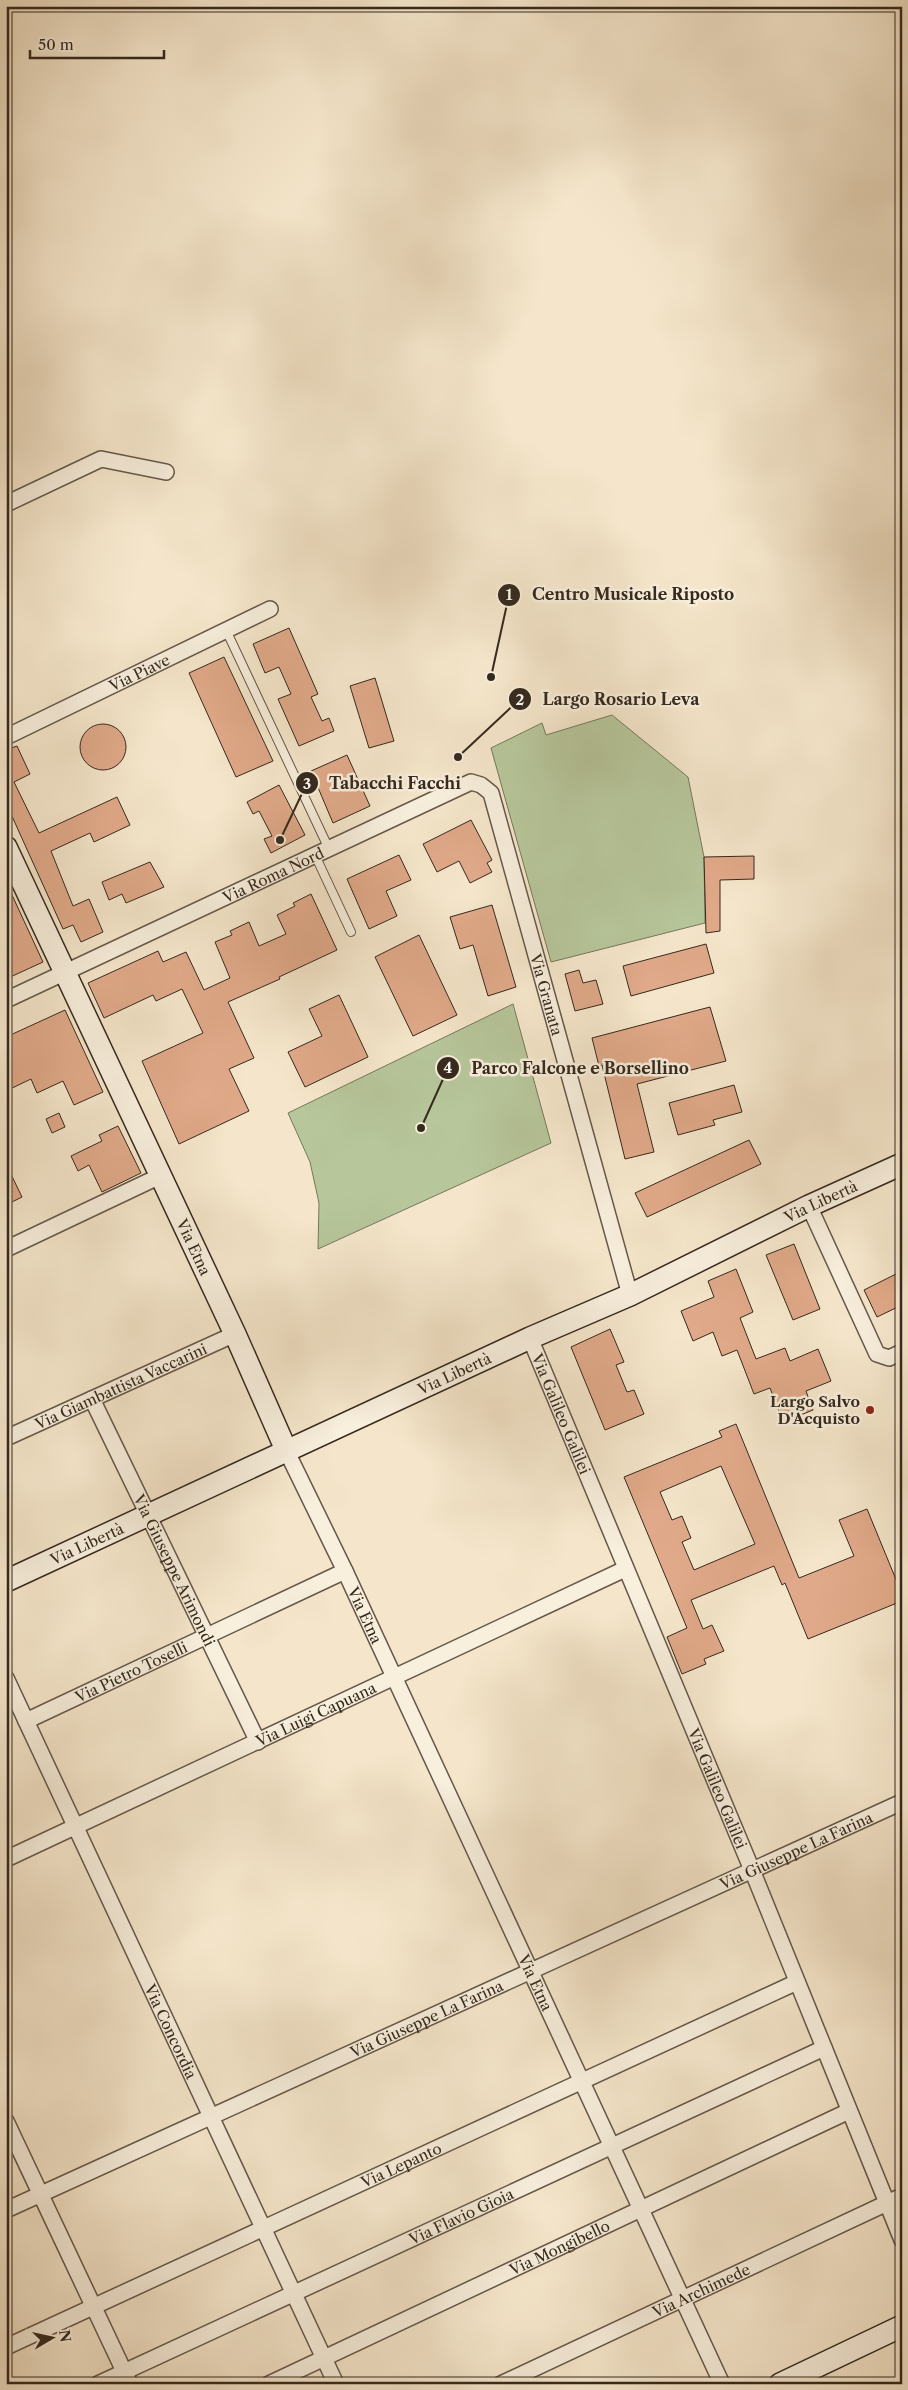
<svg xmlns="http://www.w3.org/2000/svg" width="908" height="2390" font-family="'Libre Caslon Text',serif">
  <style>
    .green { fill: #b7c69b; stroke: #76785c }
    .building { fill: #e0a989; stroke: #35291e; fill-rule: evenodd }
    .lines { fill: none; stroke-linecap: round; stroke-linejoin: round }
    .lane-casing { stroke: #655849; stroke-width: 10 }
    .street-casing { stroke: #655849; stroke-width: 18 }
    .secondary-casing { stroke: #35291e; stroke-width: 24 }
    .lane { stroke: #f8efdd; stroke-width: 8 }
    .street { stroke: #f8efdd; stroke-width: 15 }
    .secondary { stroke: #f8efdd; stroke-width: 21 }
    .poi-dot { fill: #8f2418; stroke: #f8efdd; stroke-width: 2 }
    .labels { text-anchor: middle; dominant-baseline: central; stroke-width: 5; stroke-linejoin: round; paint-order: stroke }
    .street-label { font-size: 15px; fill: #35291e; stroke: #f8efdd }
    .poi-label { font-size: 15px; font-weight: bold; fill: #35291e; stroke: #f8efdd; text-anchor: end }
    .leader { fill: none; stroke: #35291e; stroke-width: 2 }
    .callout-dot { fill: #35291e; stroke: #f8efdd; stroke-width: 2 }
    .mark-label { font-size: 15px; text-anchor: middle; font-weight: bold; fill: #fff }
    .callout-label { font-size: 16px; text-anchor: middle; font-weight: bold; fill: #35291e; stroke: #f8efdd; stroke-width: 5; stroke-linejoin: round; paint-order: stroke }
  </style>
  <rect width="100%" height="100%" fill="#f5e6cb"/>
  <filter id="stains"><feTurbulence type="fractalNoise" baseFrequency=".004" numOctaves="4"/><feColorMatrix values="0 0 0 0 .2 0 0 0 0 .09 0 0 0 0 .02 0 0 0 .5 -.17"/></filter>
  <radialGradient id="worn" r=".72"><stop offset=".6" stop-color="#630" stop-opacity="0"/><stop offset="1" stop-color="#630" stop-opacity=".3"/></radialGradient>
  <path class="green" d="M612 715 688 777 704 857 705 923 551 962 491 748 542 723 546 735Z
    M513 1004 551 1143 318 1249 319 1203 310 1162 288 1113Z"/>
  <path class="building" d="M289 628 318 694 311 697 322 721 329 718 334 731 299 746 278 699 291 694 279 667 265 673 253 644Z
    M224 657 273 761 236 777 189 673Z
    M375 678 394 741 369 748 350 686Z
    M80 747a23 23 0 1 1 46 0a23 23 0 1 1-46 0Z
    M17 746 30 774 14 782 39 833 117 797 130 825 94 842 90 833 51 851 73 906 89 899 103 932 81 942 73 925 63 929 6 803V750Z
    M347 755 370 806 333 823 311 771Z
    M279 785 305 835 271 853 264 839 272 836 259 811 253 814 247 802Z
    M471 820 492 860 487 863 492 872 470 883 459 861 437 872 423 844Z
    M399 855 411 880 386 891 397 916 369 929 347 879Z
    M754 856V879L720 880V931L706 933 704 857Z
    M150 862 164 887 126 903 122 894 109 900 102 882Z
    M6 882 43 962 6 979Z
    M311 894 337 950 279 977 280 979 228 1002 254 1058 229 1069 249 1111 179 1144 142 1061 203 1033 182 989 156 1001 153 995 104 1018 88 983 158 951 163 962 186 952 204 990 230 978 215 942 232 935 230 931 249 922 259 946 286 934 277 915 295 906 293 903Z
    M492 905 516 987 488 996 473 945 460 949 450 917Z
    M419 935 457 1015 413 1036 375 957Z
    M706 944 714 973 631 996 623 966Z
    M579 970 583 983 596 980 603 1004 575 1011 565 974Z
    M339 995 368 1057 305 1087 288 1052 322 1036 309 1009Z
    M710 1007 726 1061 637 1084 654 1152 625 1159 602 1065 599 1066 592 1038Z
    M65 1010 103 1092 74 1105 63 1081 37 1093 31 1079 6 1091V1037Z
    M734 1085 742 1112 713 1120 715 1125 678 1135 669 1103Z
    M59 1113 65 1127 52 1133 46 1119Z
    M118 1126 141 1173 102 1192 89 1165 78 1171 71 1156 102 1141 99 1135Z
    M749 1140 761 1164 647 1217 635 1193Z
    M6 1164 22 1197 6 1205Z
    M794 1244 820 1309 793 1320 766 1255Z
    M736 1269 753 1312 740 1318 756 1359 785 1348 790 1361 818 1349 831 1381 806 1391 813 1410 783 1422 770 1388 754 1394 737 1350 722 1356 713 1332 693 1341 681 1311 714 1297 708 1281Z
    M902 1271V1305L877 1317 864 1290Z
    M610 1329 624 1362 616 1365 627 1392 634 1390 644 1414 605 1430 571 1347Z
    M736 1424 799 1578 854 1556 839 1520 867 1509 902 1594V1601L808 1639 785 1583 782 1585 774 1566 691 1600 703 1629 712 1625 724 1651 704 1659 706 1664 682 1674 667 1637 687 1628 624 1477 722 1437 719 1431ZM721 1466 755 1544 694 1570 682 1542 691 1538 682 1516 672 1520 660 1492Z"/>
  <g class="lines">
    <g class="lane-casing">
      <path id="lane" d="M226 630 329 849
        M315 855 351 932"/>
    </g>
    <g class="street-casing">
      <g id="street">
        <path d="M6 504 101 459 166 472"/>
        <path id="s1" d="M6 737 270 609"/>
        <path id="s2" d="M6 1000 471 782 481 785 491 793 630 1295"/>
        <path d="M809 1206 877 1354 889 1358 902 1352"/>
        <path d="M6 1249 160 1176"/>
        <path id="s3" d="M530 1338 752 1870 902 2240"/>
        <path id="s4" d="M92 1399 258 1742"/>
        <path id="s5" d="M6 1438 235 1334"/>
        <path id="s6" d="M287 1452 345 1571 722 2384"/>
        <path id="s7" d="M6 1678 336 2384"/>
        <path id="s8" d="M26 1721 345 1571"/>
        <path id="s9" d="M6 1859 625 1569"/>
        <path d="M6 2121 130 2384"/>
        <path id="s10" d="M6 2210 902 1802"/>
        <path id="s11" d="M6 2347 797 1982"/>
        <path id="s12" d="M98 2384 824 2048"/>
        <path id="s13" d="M269 2384 849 2111"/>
        <path id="s14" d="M501 2384 902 2196"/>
      </g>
    </g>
    <g class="secondary-casing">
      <g id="secondary">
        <path id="s15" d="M6 847 235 1334 287 1452"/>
        <path id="s16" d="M6 1581 530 1338 630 1295 809 1206 902 1164"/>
        <path d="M780 2384 902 2326"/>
      </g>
    </g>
    <use href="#lane" class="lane"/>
    <use href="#street" class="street"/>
    <use href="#secondary" class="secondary"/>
  </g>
  <circle class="poi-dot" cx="870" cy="1410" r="5"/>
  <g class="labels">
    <g class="street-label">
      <text stroke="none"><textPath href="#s1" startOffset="148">Via Piave</textPath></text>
      <text stroke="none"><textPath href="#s2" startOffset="295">Via Roma Nord</textPath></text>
      <text stroke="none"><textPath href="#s2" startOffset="746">Via Granata</textPath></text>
      <text stroke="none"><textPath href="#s16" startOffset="899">Via Libertà</textPath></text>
      <text stroke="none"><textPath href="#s15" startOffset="442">Via Etna</textPath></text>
      <text stroke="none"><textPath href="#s16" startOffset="494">Via Libertà</textPath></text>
      <text stroke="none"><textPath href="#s5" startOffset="126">Via Giambattista Vaccarini</textPath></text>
      <text stroke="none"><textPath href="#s3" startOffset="82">Via Galileo Galilei</textPath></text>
      <text stroke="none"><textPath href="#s16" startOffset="89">Via Libertà</textPath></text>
      <text stroke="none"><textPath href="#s4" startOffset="190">Via Giuseppe Arimondi</textPath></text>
      <text stroke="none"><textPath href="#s6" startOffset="181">Via Etna</textPath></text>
      <text stroke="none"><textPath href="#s8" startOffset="116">Via Pietro Toselli</textPath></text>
      <text stroke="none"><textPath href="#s9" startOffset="342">Via Luigi Capuana</textPath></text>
      <text stroke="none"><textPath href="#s3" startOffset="488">Via Galileo Galilei</textPath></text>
      <text stroke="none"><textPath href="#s10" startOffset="868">Via Giuseppe La Farina</textPath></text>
      <text stroke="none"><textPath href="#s6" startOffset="586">Via Etna</textPath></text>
      <text stroke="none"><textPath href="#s10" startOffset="462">Via Giuseppe La Farina</textPath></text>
      <text stroke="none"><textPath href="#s7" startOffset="390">Via Concordia</textPath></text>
      <text stroke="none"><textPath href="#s11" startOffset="435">Via Lepanto</textPath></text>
      <text stroke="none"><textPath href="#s12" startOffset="400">Via Flavio Gioia</textPath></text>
      <text stroke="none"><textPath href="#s13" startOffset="321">Via Mongibello</textPath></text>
      <text stroke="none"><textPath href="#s14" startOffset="221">Via Archimede</textPath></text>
    </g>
    <g class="poi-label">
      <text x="860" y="1401">Largo Salvo<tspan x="860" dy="17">D'Acquisto</tspan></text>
    </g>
  </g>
  <path class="leader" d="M491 677L509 595M458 757L520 699M280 840L307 783M421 1128L448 1068"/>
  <g class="callout-dot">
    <circle cx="491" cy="677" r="5"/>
    <circle cx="458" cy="757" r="5"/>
    <circle cx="280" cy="840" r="5"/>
    <circle cx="421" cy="1128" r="5"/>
    <circle cx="509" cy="595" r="12"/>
    <circle cx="520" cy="699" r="12"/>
    <circle cx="307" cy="783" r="12"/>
    <circle cx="448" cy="1068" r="12"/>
  </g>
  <g class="mark-label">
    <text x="509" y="600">1</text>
    <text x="520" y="705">2</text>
    <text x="307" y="789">3</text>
    <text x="448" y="1073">4</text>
  </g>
  <g class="callout-label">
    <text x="633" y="600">Centro Musicale Riposto</text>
    <text x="621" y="705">Largo Rosario Leva</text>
    <text x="395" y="789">Tabacchi Facchi</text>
    <text x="580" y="1074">Parco Falcone e Borsellino</text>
  </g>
  <rect width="908" height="2390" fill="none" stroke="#f5e6cb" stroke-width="25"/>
  <rect x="8" y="8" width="893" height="2375" fill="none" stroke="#35291e" stroke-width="2.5"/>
  <rect x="12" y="12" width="883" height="2365" fill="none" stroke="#35291e"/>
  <g transform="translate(52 2338) rotate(81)" stroke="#f8efdd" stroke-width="4" paint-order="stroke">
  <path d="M0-4L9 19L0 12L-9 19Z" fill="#35291e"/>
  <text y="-8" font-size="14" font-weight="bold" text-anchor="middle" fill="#35291e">N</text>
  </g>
  <path d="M30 50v8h134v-8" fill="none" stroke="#35291e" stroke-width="2.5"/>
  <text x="38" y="50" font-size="15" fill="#35291e" stroke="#f8efdd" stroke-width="4" paint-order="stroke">50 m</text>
  <rect width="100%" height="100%" filter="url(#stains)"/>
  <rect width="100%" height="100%" fill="url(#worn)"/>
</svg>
